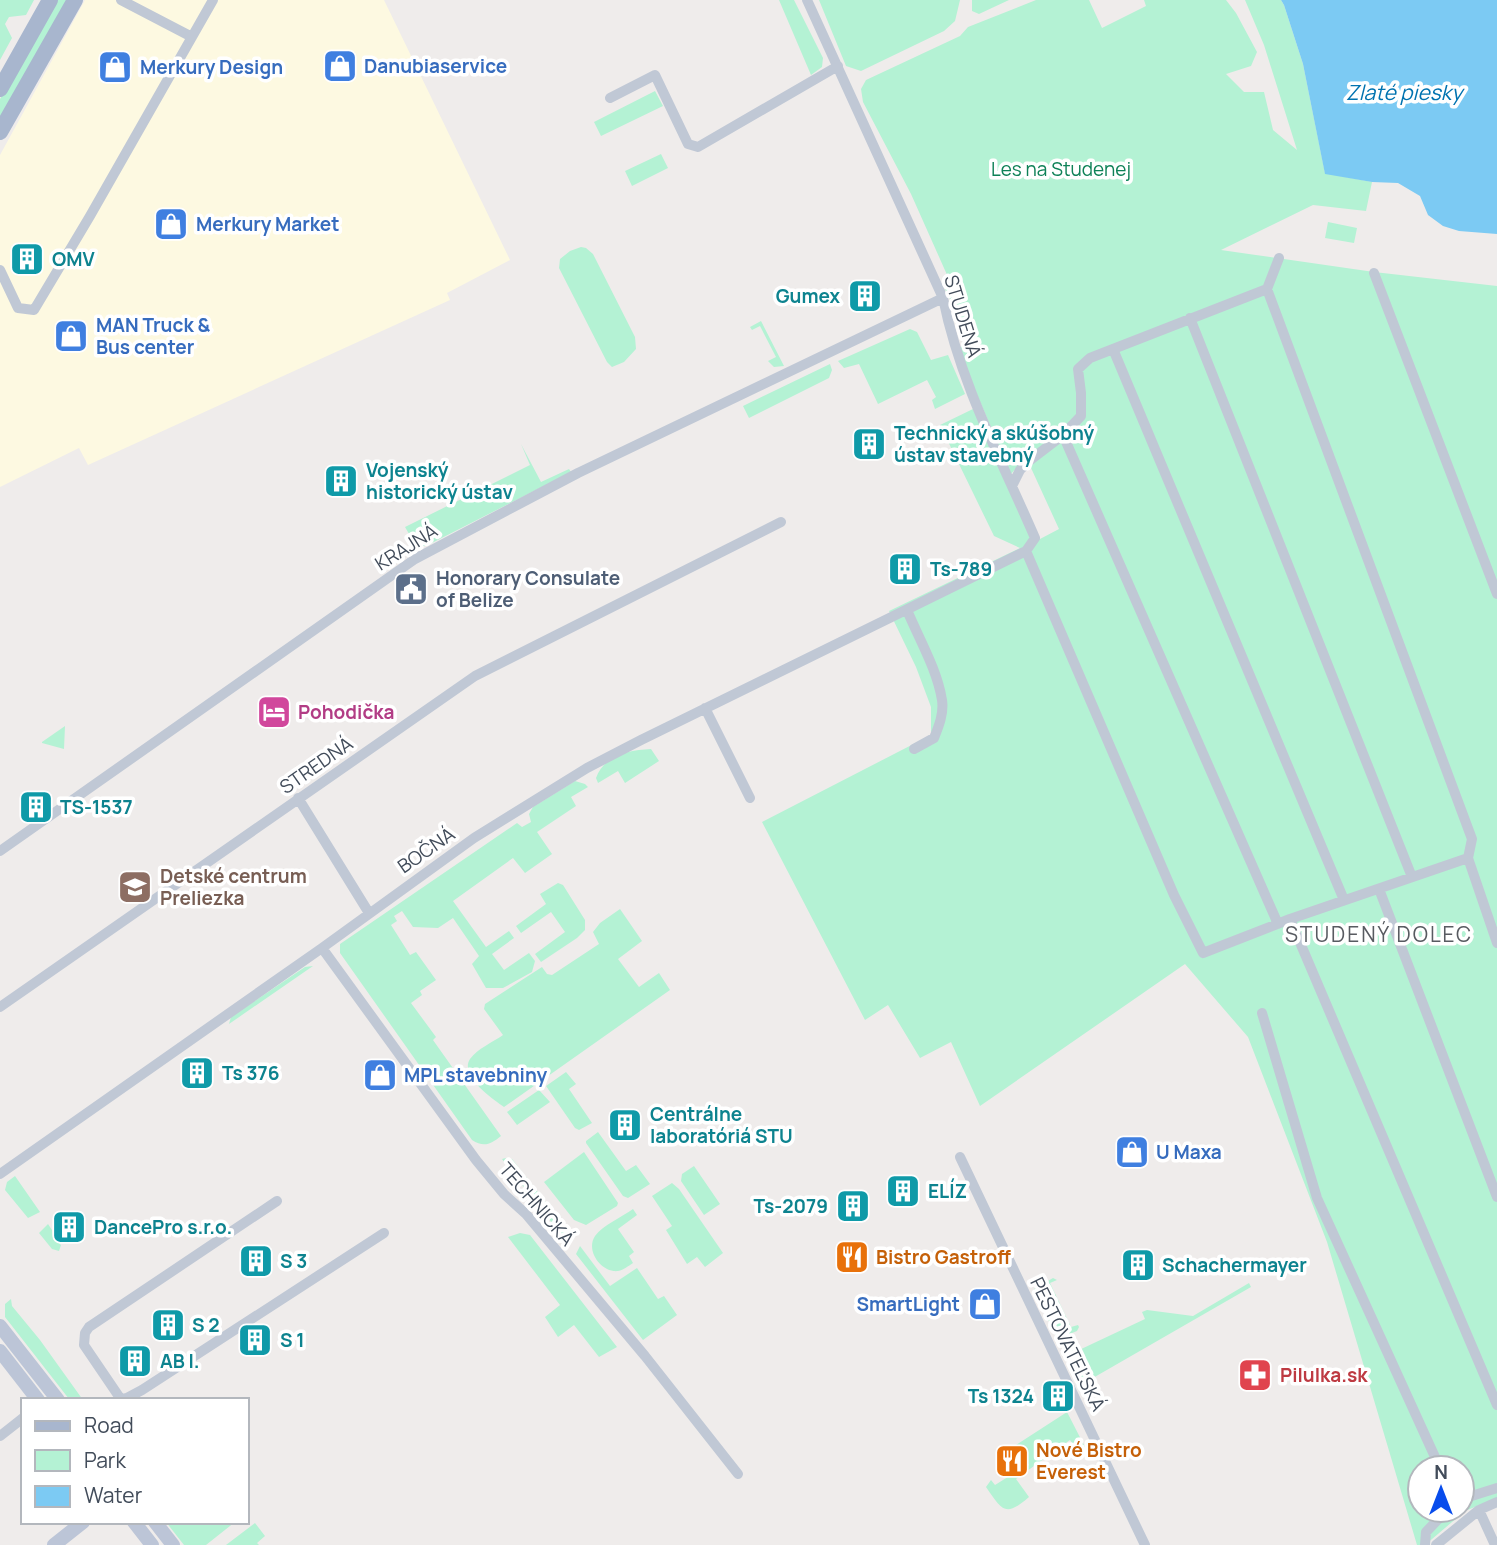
<svg xmlns="http://www.w3.org/2000/svg" width="1497" height="1545" font-family="Manrope,sans-serif">
  <style>
    .commercial { fill: #fdf9e1 }
    .green { fill: #b4f2d4; fill-rule: evenodd }
    .water { fill: #7ccaf3 }
    .lines { fill: none; stroke-linecap: round; stroke-linejoin: round }
    .street { stroke: #c0c8d5; stroke-width: 10 }
    .secondary { stroke: #bcc5d7; stroke-width: 14 }
    .primary { stroke: #a8b6ce; stroke-width: 16 }
    .labels { text-anchor: middle; dominant-baseline: central; stroke-width: 7; stroke-linejoin: round; paint-order: stroke }
    .shop-label { font-size: 19px; font-weight: bold; fill: #366cbe; stroke: #fff; text-anchor: start }
    .park-label { font-size: 19px; fill: #0e8157; stroke: #fff }
    .culture-label { font-size: 19px; font-weight: bold; fill: #0d838f; stroke: #fff; text-anchor: start }
    .street-label { font-size: 19px; fill: #424c5a; stroke: #fff }
    .service-label { font-size: 19px; font-weight: bold; fill: #4e5e75; stroke: #fff; text-anchor: start }
    .hotel-label { font-size: 19px; font-weight: bold; fill: #b23c85; stroke: #fff; text-anchor: start }
    .education-label { font-size: 19px; font-weight: bold; fill: #785e54; stroke: #fff; text-anchor: start }
    .food-label { font-size: 19px; font-weight: bold; fill: #c56008; stroke: #fff; text-anchor: start }
    .health-label { font-size: 19px; font-weight: bold; fill: #be3a42; stroke: #fff; text-anchor: start }
    .water-label { font-size: 21px; font-style: italic; fill: #0073b0; stroke: #fff }
    .neighbourhood-label { font-size: 21px; letter-spacing: 2px; fill: #585b61; stroke: #fff }
  </style>
  <rect width="100%" height="100%" fill="#efeceb"/>
  <path class="commercial" d="M85 0H384L510 260 447 293 450 300 88 465 79 448 0 487V155Z"/>
  <path class="green" d="M0 0H34L26 15 9 17 5 24 12 38 0 60Z
    M57 0H69L0 122V99Z
    M779 0H794L823 58 822 67 811 75Z
    M819 0H960L955 21 944 31 861 71 846 66Z
    M972 0H1009L979 14 972 11Z
    M1036 0H1089L1102 28 1146 6 1144 0H1226L1236 13 1257 52 1251 66 1226 74 1244 92H1264L1273 130 1297 150 1264 45 1245 0H1281L1284 5 1303 64 1325 173 1372 182 1366 211 1313 205 1221 250 1374 272 1497 286V1498L1465 1511 1425 1545H1417L1327 1242 1248 1037 1185 964 980 1106 951 1042 920 1058 888 1005 865 1020 762 822 931 735V707L916 667 889 611 1020 548 994 536 940 425 973 409 1040 539 1059 529 1026 457 1011 474 972 383 960 348 972 336 958 316 945 289 952 286 911 194 863 102 861 89 866 80 960 36 968 27ZM1420 1468H1462V1510H1420Z
    M655 91 663 106 601 136 594 122Z
    M661 154 668 168 632 186 625 171Z
    M1328 222 1357 228 1354 243 1325 238Z
    M581 247 586 248 593 254 635 337 636 349 624 362 612 367 607 362 559 268 560 259 570 251Z
    M761 321 784 366 774 367 768 361 776 357 760 326 752 330 750 327Z
    M910 329 917 332 931 360 948 355 965 394 935 409 932 400 936 397 927 380 878 404 859 364 844 368 838 361Z
    M830 364 832 370 829 378 749 418 743 406Z
    M521 444 541 482 569 469 571 472 426 546H416L405 527 530 465Z
    M65 726 64 749 42 743V742Z
    M651 749 659 761 625 783 618 771 598 783 596 778C604 755 630 750 651 749Z
    M575 781 585 784 588 787 571 797 576 806 537 832 552 854 525 873 513 858 453 901 486 947 509 931 514 938 492 954 504 970 529 953 535 961 532 972 503 988H486L472 964 479 956 453 918 438 928 413 927 402 911 394 916 397 921 391 925 410 955 416 952 436 980 420 991 422 995 411 1003 436 1037 433 1040 501 1136C491 1144 484 1148 472 1140L340 953V944L517 823 522 827 531 822 529 814 533 807Z
    M558 883 563 885 585 920V930L577 938 541 962 535 954 565 932 551 912 521 933 516 926 546 904 540 894Z
    M620 909 642 941 618 959 639 987 659 973 670 990 504 1107C493 1099 459 1076 470 1059 477 1049 493 1042 503 1035L484 1009 485 1004 542 967 547 974 552 975 599 944 593 932 600 923Z
    M313 966 229 1024 231 1017 305 967Z
    M566 1072 576 1084 569 1089 592 1123 579 1130 575 1128 546 1086Z
    M539 1090 550 1102 517 1125 507 1112Z
    M598 1132 626 1171 636 1165 650 1184 628 1198 623 1196 586 1143V1141Z
    M584 1152 618 1203 617 1206 586 1225 574 1220 544 1182Z
    M506 1158 512 1159 573 1237H563L502 1159Z
    M694 1166 720 1204 704 1215 681 1181 682 1174Z
    M15 1176 40 1212 28 1218 5 1190 7 1182Z
    M672 1183 679 1189 723 1253 705 1267 697 1257 687 1264 666 1230 672 1226 652 1196Z
    M633 1209 637 1215 618 1229 634 1252 629 1256 633 1263C628 1266 624 1270 618 1271 602 1273 585 1251 595 1236 603 1225 622 1217 633 1209Z
    M48 1224 52 1230 53 1238 61 1245 59 1251 52 1249 39 1233Z
    M520 1233 530 1235 617 1347 599 1357 574 1325 558 1337 545 1317 560 1305 508 1237Z
    M580 1246 610 1286 637 1268 658 1299 664 1296 677 1315 643 1340 576 1254Z
    M1053 1278 1057 1280 1050 1283 1071 1327 1078 1325 1079 1327 1077 1331 1057 1339 1034 1289Z
    M1249 1283 1251 1287 1079 1386 1064 1355 1073 1344 1077 1351 1145 1319 1142 1312 1147 1310 1193 1316Z
    M11 1299 12 1306 40 1340 83 1400 69 1399 5 1317V1304Z
    M1067 1412 1087 1451 1083 1458 1070 1440 1016 1479 1029 1497C1005 1518 1002 1510 986 1487L991 1480 995 1485 1011 1475 1013 1477 1029 1465 1016 1445Z
    M166 1522H235L206 1545H184Z
    M255 1523 265 1536 257 1543 259 1545H226Z"/>
  <path class="water" d="M1281 0H1497V234L1459 231 1443 226 1428 215 1420 196 1398 183 1372 182 1325 174 1303 64 1284 5Z"/>
  <g class="lines">
    <path class="street" d="M121 0 192 37
      M610 98 655 75 688 144 698 147 838 66
      M0 270 18 308 34 310 90 216 213 0
      M1374 273 1497 594
      M1267 289 1472 839 1468 858 1497 943
      M1190 318 1412 877
      M1113 349 1344 900
      M1063 435 1278 924
      M1012 486 1020 470 1029 461 1063 435 1081 416V393L1078 369 1090 358 1267 289 1279 258
      M1026 551 1174 895 1203 953 1290 919 1468 858
      M907 610C919 639 937 669 942 700 944 713 939 726 934 738L914 749
      M705 708 750 798
      M298 798 369 913
      M0 851 415 559 578 473 943 298
      M1379 889 1497 1197
      M1290 919 1497 1405
      M322 948 476 1160 504 1194 526 1214 645 1356 738 1474
      M0 1007 475 676 781 522
      M1262 1013 1317 1198 1440 1468
      M960 1157 1145 1545
      M0 1174 322 948 474 838 587 768 641 740 1026 551 1035 538C1001 459 960 383 943 298L807 0
      M120 1398 84 1345 85 1333 89 1327 277 1201
      M118 1400 127 1398 142 1390 384 1233
      M0 1436 23 1418
      M1462 1499 1497 1488
      M1479 1510 1495 1545
      M1425 1545 1426 1532 1447 1510
      M1436 1545 1479 1510 1497 1502"/>
    <path class="secondary" d="M0 1326 58 1400
      M0 1351 38 1400
      M134 1522 152 1545
      M155 1522 173 1545
      M54 1545 83 1522"/>
    <path class="primary" d="M0 89 50 0
      M0 132 75 0"/>
  </g>
  <defs>
    <g id="shop-square" transform="scale(1.75)"><rect x="-9" y="-9" width="18" height="18" rx="4" fill="#3f7fe0" stroke="#fff"/><path d="M-5-2.5h2.3a2.7 3.5 0 0 1 5.4 0H5L5.5 6h-11ZM-1.5-2.5h3a1.5 2.3 0 0 0-3 0Z" fill="#fff"/></g>
    <g id="building-square" transform="scale(1.75)"><rect x="-9" y="-9" width="18" height="18" rx="4" fill="#0f9aa8" stroke="#fff"/><path d="M-4-6H4V6H1V3H-1V6H-4ZM-2.5-4.3h1.7v1.8h-1.7ZM.8-4.3h1.7v1.8H.8ZM-2.5-1h1.7V.8h-1.7ZM.8-1h1.7V.8H.8Z" fill="#fff"/></g>
    <g id="civic-square" transform="scale(1.75)"><rect x="-9" y="-9" width="18" height="18" rx="4" fill="#5c6f8a" stroke="#fff"/><path d="M-.6-6.5H3V-4.5H.6V-3L4-1V1h2V6H-6V1h2V-1L-.6-3ZM-1.2 2.5V6h2.4V2.5Z" fill="#fff"/></g>
    <g id="hotel-square" transform="scale(1.75)"><rect x="-9" y="-9" width="18" height="18" rx="4" fill="#d1479c" stroke="#fff"/><path d="M-6-4.5h1.5V1H6V5H4.5V3h-9V5H-6ZM-4 0a1.8 1.8 0 1 1 3.6 0ZM.5 0V-2.5h3Q6-2.5 6 0Z" fill="#fff"/></g>
    <g id="school-square" transform="scale(1.75)"><rect x="-9" y="-9" width="18" height="18" rx="4" fill="#8d6e63" stroke="#fff"/><path d="M0-5L7-2L0 1L-7-2ZM-4 1L0 2.5L4 1V4Q0 6-4 4Z" fill="#fff"/></g>
    <g id="restaurant-square" transform="scale(1.75)"><rect x="-9" y="-9" width="18" height="18" rx="4" fill="#e8710a" stroke="#fff"/><path d="M-5-6h1v4h1v-4h1v4h1v-4h1v5L-1.5 .5V6h-2V.5L-5-1ZM5-6V6H3V1.5H1.5Q1.5-4 5-6Z" fill="#fff"/></g>
    <g id="pharmacy-square" transform="scale(1.75)"><rect x="-9" y="-9" width="18" height="18" rx="4" fill="#e0444e" stroke="#fff"/><path d="M-2-6h4v4h4v4h-4v4h-4v-4h-4v-4h4Z" fill="#fff"/></g>
  </defs>
  <g fill-rule="evenodd">
    <use href="#shop-square" x="340" y="66"/>
    <use href="#shop-square" x="115" y="67"/>
    <use href="#shop-square" x="171" y="224"/>
    <use href="#building-square" x="27" y="259"/>
    <use href="#building-square" x="865" y="296"/>
    <use href="#shop-square" x="71" y="336"/>
    <use href="#building-square" x="869" y="444"/>
    <use href="#building-square" x="341" y="481"/>
    <use href="#building-square" x="905" y="569"/>
    <use href="#civic-square" x="411" y="589"/>
    <use href="#hotel-square" x="274" y="712"/>
    <use href="#building-square" x="36" y="807"/>
    <use href="#school-square" x="135" y="887"/>
    <use href="#building-square" x="197" y="1073"/>
    <use href="#shop-square" x="380" y="1075"/>
    <use href="#building-square" x="625" y="1125"/>
    <use href="#shop-square" x="1132" y="1152"/>
    <use href="#building-square" x="903" y="1191"/>
    <use href="#building-square" x="853" y="1206"/>
    <use href="#building-square" x="69" y="1227"/>
    <use href="#restaurant-square" x="852" y="1257"/>
    <use href="#building-square" x="256" y="1261"/>
    <use href="#building-square" x="1138" y="1265"/>
    <use href="#shop-square" x="985" y="1304"/>
    <use href="#building-square" x="168" y="1325"/>
    <use href="#building-square" x="255" y="1340"/>
    <use href="#building-square" x="135" y="1361"/>
    <use href="#pharmacy-square" x="1255" y="1375"/>
    <use href="#building-square" x="1058" y="1396"/>
    <use href="#restaurant-square" x="1012" y="1461"/>
  </g>
  <g class="labels">
    <g class="shop-label">
      <text x="364" y="66">Danubiaservice</text>
      <text x="140" y="67">Merkury Design</text>
      <text x="196" y="224">Merkury Market</text>
      <text x="96" y="325">MAN Truck &amp;<tspan x="96" dy="22">Bus center</tspan></text>
      <text x="404" y="1075">MPL stavebniny</text>
      <text x="1156" y="1152">U Maxa</text>
      <text x="960" y="1304" text-anchor="end">SmartLight</text>
    </g>
    <g class="park-label">
      <text x="1061" y="169">Les na Studenej</text>
    </g>
    <g class="culture-label">
      <text x="52" y="259">OMV</text>
      <text x="840" y="296" text-anchor="end">Gumex</text>
      <text x="894" y="433">Technický a skúšobný<tspan x="894" dy="22">ústav stavebný</tspan></text>
      <text x="366" y="470">Vojenský<tspan x="366" dy="22">historický ústav</tspan></text>
      <text x="930" y="569">Ts-789</text>
      <text x="60" y="807">TS-1537</text>
      <text x="222" y="1073">Ts 376</text>
      <text x="650" y="1114">Centrálne<tspan x="650" dy="22">laboratóriá STU</tspan></text>
      <text x="928" y="1191">ELÍZ</text>
      <text x="828" y="1206" text-anchor="end">Ts-2079</text>
      <text x="94" y="1227">DancePro s.r.o.</text>
      <text x="280" y="1261">S 3</text>
      <text x="1162" y="1265">Schachermayer</text>
      <text x="192" y="1325">S 2</text>
      <text x="280" y="1340">S 1</text>
      <text x="160" y="1361">AB I.</text>
      <text x="1034" y="1396" text-anchor="end">Ts 1324</text>
    </g>
    <g class="street-label">
      <text transform="translate(963 316) rotate(73)">STUDENÁ</text>
      <text transform="translate(406 547) rotate(-32)">KRAJNÁ</text>
      <text transform="translate(316 765) rotate(-35)">STREDNÁ</text>
      <text transform="translate(426 850) rotate(-35)">BOČNÁ</text>
      <text transform="translate(537 1204) rotate(49)">TECHNICKÁ</text>
      <text transform="translate(1068 1344) rotate(64)">PESTOVATEĽSKÁ</text>
    </g>
    <g class="service-label">
      <text x="436" y="578">Honorary Consulate<tspan x="436" dy="22">of Belize</tspan></text>
    </g>
    <g class="hotel-label">
      <text x="298" y="712">Pohodička</text>
    </g>
    <g class="education-label">
      <text x="160" y="876">Detské centrum<tspan x="160" dy="22">Preliezka</tspan></text>
    </g>
    <g class="food-label">
      <text x="876" y="1257">Bistro Gastroff</text>
      <text x="1036" y="1450">Nové Bistro<tspan x="1036" dy="22">Everest</tspan></text>
    </g>
    <g class="health-label">
      <text x="1280" y="1375">Pilulka.sk</text>
    </g>
    <g class="water-label">
      <text x="1404" y="92">Zlaté piesky</text>
    </g>
    <g class="neighbourhood-label">
      <text x="1379" y="934">STUDENÝ DOLEC</text>
    </g>
  </g>
  <rect x="21" y="1398" width="228" height="126" fill="#ffffff" stroke="#b3b7bd" stroke-width="2"/>
  <rect x="35" y="1421" width="35" height="10" fill="#a8b6ce" stroke="#b3b7bd" stroke-width="2"/>
  <text x="84" y="1433" font-size="21" fill="#424c5a">Road</text>
  <rect x="35" y="1450" width="35" height="21" fill="#b4f2d4" stroke="#b3b7bd" stroke-width="2"/>
  <text x="84" y="1468" font-size="21" fill="#424c5a">Park</text>
  <rect x="35" y="1486" width="35" height="21" fill="#7ccaf3" stroke="#b3b7bd" stroke-width="2"/>
  <text x="84" y="1503" font-size="21" fill="#424c5a">Water</text>
  <g transform="translate(1441 1489)"><circle r="33" fill="#ffffff" stroke="#b3b7bd" stroke-width="2"/>
  <path d="M0-5L12 26L0 18L-12 26Z" fill="#084cec"/>
  <text y="-10" font-size="19" font-weight="bold" text-anchor="middle" fill="#424c5a">N</text>
  </g>
</svg>
